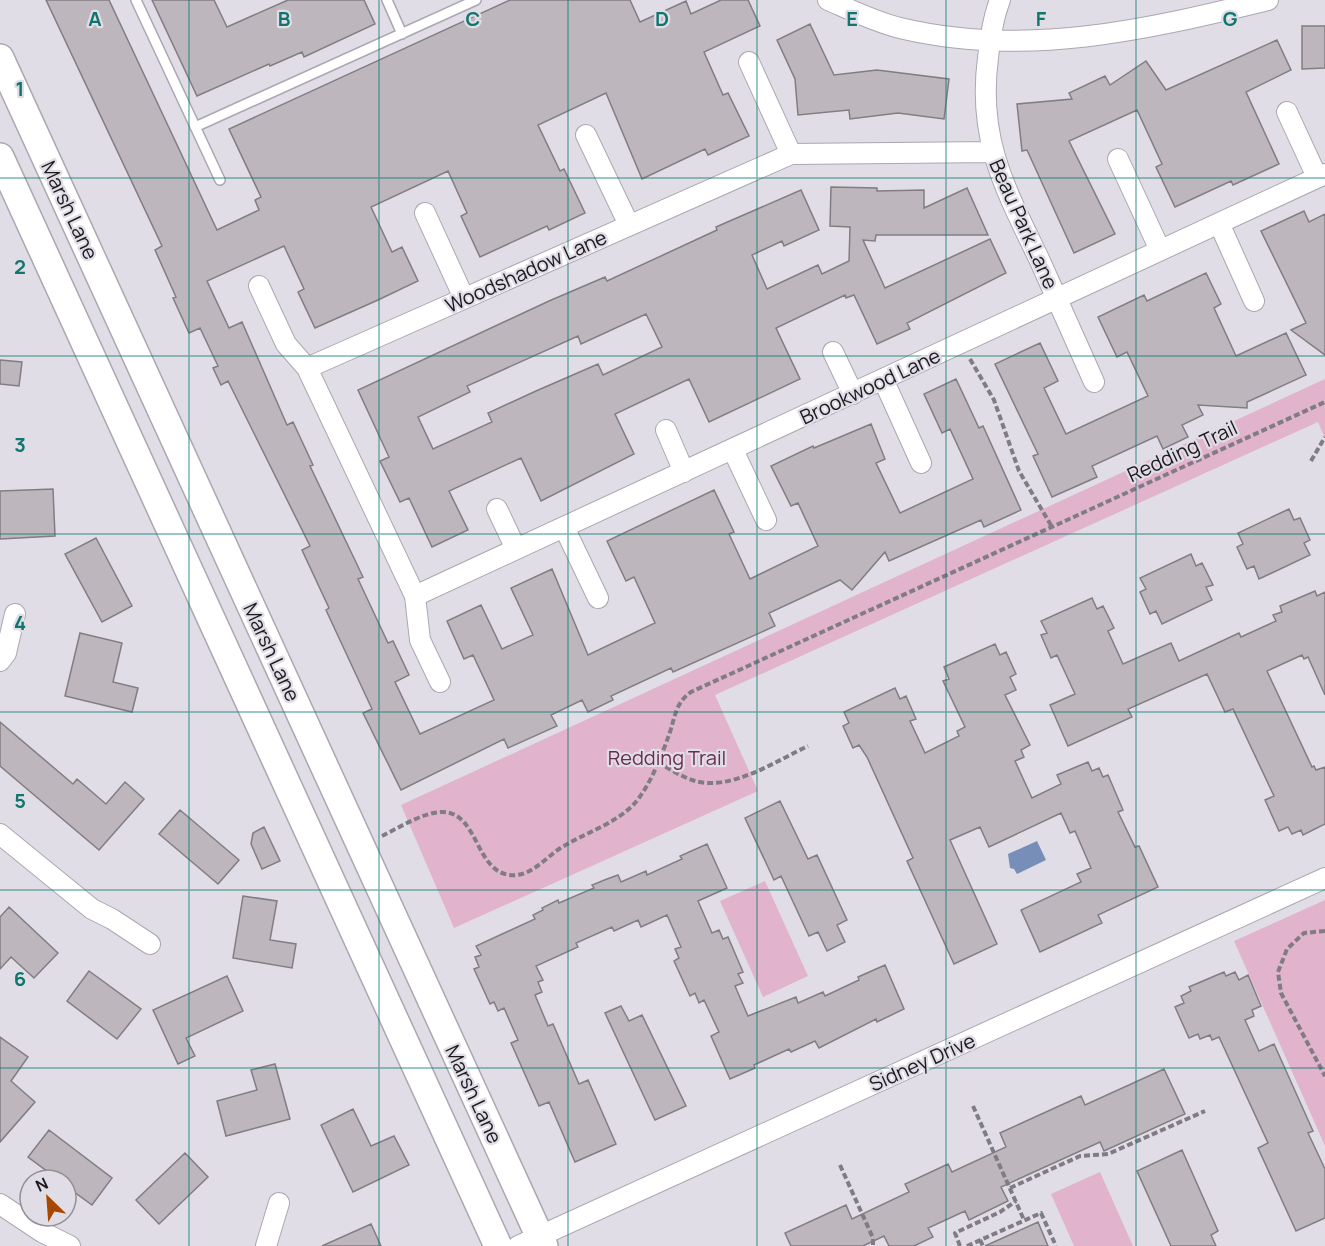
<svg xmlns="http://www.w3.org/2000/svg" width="1325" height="1246" font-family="Manrope,sans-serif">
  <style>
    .green { fill: #e1b3cc }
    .water { fill: #778eb8 }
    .building { fill: #bdb6bd; stroke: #837c83; stroke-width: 1.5; fill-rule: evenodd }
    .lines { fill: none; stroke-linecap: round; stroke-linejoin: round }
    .service-casing { stroke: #aba7b1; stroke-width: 12 }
    .minor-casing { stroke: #aba7b1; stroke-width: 22 }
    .secondary-casing { stroke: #aba7b1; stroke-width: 30 }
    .path { stroke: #7f7d83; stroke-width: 4; stroke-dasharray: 6 3; stroke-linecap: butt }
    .service { stroke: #fff; stroke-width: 9 }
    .minor { stroke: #fff; stroke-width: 20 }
    .secondary { stroke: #fff; stroke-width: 27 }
    .grid { fill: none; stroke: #0f766e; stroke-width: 1.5; stroke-opacity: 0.55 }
    .labels { text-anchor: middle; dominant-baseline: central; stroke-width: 4.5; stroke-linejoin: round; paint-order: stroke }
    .street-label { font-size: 20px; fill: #1b1a1d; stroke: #e1dde7 }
    .park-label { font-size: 20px; fill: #692c51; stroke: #e1dde7 }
    .grid-label { font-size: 20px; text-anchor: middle; font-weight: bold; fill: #0f766e; stroke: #e1dde7; stroke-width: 4.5; stroke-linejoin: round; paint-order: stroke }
  </style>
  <rect width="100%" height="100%" fill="#e1dde7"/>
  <path class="green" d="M1325 379V438L1318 422 715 695 758 791 454 928 401 805Z
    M765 881 808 976 763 997 720 901Z
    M1325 900V1146L1234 941Z
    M1100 1172 1133 1246H1074L1051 1194Z"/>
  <path class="water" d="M1037 841 1046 860 1017 874 1014 869 1010 868 1008 854Z"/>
  <path class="building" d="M46 0H109L217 230 259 210 255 200 261 197 229 129 510 0H630L640 22 686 1 691 14 721 0H748L760 26 704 52 723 95 728 93 749 136 708 155 705 149 642 179 606 93 538 125 560 171 564 169 585 213 549 230 547 226 480 257 461 216 467 213 448 171 371 207 392 252 402 247 418 281 378 300 315 328 298 292 304 289 284 246 207 281 229 328 242 322 287 425 293 422 313 465 310 466 363 577 358 579 388 643 393 641 409 675 395 682 420 734 494 700 473 655 464 659 447 621 481 605 502 649 533 635 511 588 552 569 588 655 655 623 634 577 626 581 607 541 714 490 734 532 729 534 750 579 818 546 798 503 791 506 771 466 813 446 814 448 871 424 885 459 876 463 900 513 973 479 950 429 942 433 924 394 956 379 979 428 983 426 1021 510 984 527 981 520 889 561 885 552 852 590 840 580 769 613 775 626 673 672 671 668 611 696 613 700 588 712 582 700 551 715 557 726 508 748 504 739 401 790 363 713 372 709 326 610 329 608 302 550 310 546 228 381 221 385 213 368 218 366 200 328 189 333 173 298 176 297 155 250 162 246Z
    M152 0H214L227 27 288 0H364L375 24 304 57 302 52 270 66 269 64 197 96Z
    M810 24 834 75 877 70 949 79 944 119 898 113 850 119 849 110 798 115 795 79 777 40Z
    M1302 26H1325V68L1302 69Z
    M1277 40 1291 70 1246 92 1279 164 1233 185 1231 181 1175 207 1156 167 1162 164 1137 110 1069 141 1115 234 1074 253 1027 150 1022 151 1017 104 1072 99 1069 93 1105 76 1110 85 1146 61 1166 90Z
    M831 187 877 188V191L924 190V208L967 188 988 235H876L875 241 863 240 885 288 990 239 1006 273 907 323 910 329 877 344 854 295 846 298 845 295 776 328 800 379 709 422 689 379 615 414 634 454 541 501 521 458 449 491 468 530 432 547 409 498 400 502 380 461 389 457 358 390 549 301 605 277 607 281 717 230 716 227 801 190 819 230 784 246 782 241 752 255 767 289 818 265 822 274 849 261 850 227 830 226ZM646 314 662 347 603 375 598 364 536 391 488 413 492 422 433 449 418 417 470 392 467 386 578 336 581 344Z
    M1304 211 1309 222 1325 214V355L1291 330 1306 323 1261 231Z
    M1206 273 1221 304 1214 308 1236 356 1286 333 1306 375 1247 402V408L1198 405 1203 415 1182 425 1188 437 1163 449 1157 436 1092 466 1097 477 1052 497 1033 456 1038 454 995 364 1040 343 1058 381 1044 388 1066 434 1148 396 1127 352 1117 357 1098 317 1144 295 1147 301Z
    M0 360 22 362 19 386 0 384Z
    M53 489 55 536 0 539V491Z
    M1289 509 1294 520 1300 518 1310 540 1304 543 1310 555 1259 579 1254 566 1247 569 1237 547 1243 544 1238 533Z
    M96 538 132 606 102 622 65 554Z
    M1191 554 1196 566 1202 563 1213 585 1206 587 1212 600 1162 624 1156 611 1150 614 1140 592 1146 589 1140 578Z
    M1315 591 1317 596 1325 592V695L1308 657 1304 659 1302 655 1267 671 1312 767 1314 766 1316 770 1325 767V824L1303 835 1301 830 1292 834 1288 827 1279 831 1265 800 1274 796 1233 709 1225 712 1207 674 1128 709 1132 717 1068 746 1050 705 1075 694 1057 655 1051 658 1041 635 1047 633 1041 621 1092 598 1097 609 1103 606 1114 628 1108 631 1123 664 1171 643 1179 661 1239 633 1241 637 1276 621 1273 615 1282 612 1280 606Z
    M80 633 122 643 113 682 138 688 132 712 65 696Z
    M995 644 1000 655 1006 652 1016 674 1010 677 1016 690 1005 695 1030 745 1021 750 1024 757 1015 761 1032 798 1061 784 1057 775 1088 762 1092 771 1099 768 1103 777 1108 775 1123 810 1118 812 1135 847 1139 846 1158 887 1098 915 1102 923 1040 952 1021 910 1081 882 1077 874 1091 868 1075 831 1070 833 1061 813 989 847 980 827 950 840 997 944 954 964 907 861 913 858 867 757 859 745 853 748 843 726 849 723 844 712 895 688 900 699 906 696 916 719 910 721 925 753 959 736 957 731 965 727 943 681 949 679 944 667Z
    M0 722 73 784 77 779 106 804 125 782 144 799 99 850 0 766Z
    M780 801 808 859 817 855 847 920 837 925 845 942 827 951 818 932 809 936 781 876 774 880 745 818Z
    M180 810 239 860 218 884 159 834Z
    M264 827 280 861 262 869 251 844 253 833Z
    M707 844 727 888 698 901 712 933 719 930 723 939 728 937 743 972 738 974 743 983 735 986 748 1016 796 997 798 1003 823 992 825 996 859 980 858 977 885 965 904 1009 877 1022 876 1019 819 1048 815 1041 791 1052 789 1049 754 1065 755 1068 730 1079 711 1036 719 1032 704 1000 699 1003 695 993 690 996 674 961 679 958 675 949 681 947 667 915 641 927 638 920 614 931 612 927 576 943 578 947 536 966 543 980 538 982 542 992 535 995 548 1026 553 1024 579 1084 588 1080 616 1144 575 1162 549 1102 539 1106 511 1043 518 1040 504 1008 498 1011 494 1002 490 1004 474 969 479 967 475 957 481 955 476 946 535 919 533 915 543 910 542 908 558 900 559 903 594 888 592 885 607 879 618 875 621 882 646 871 647 875 682 859 680 856Z
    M243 896 277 901 270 940 296 944 292 968 233 958Z
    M9 907 58 953 34 978 11 957 0 969V917Z
    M89 971 141 1009 117 1039 67 1001Z
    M1224 972 1226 976 1235 972 1239 980 1248 975 1261 1006 1252 1010 1254 1016 1245 1020 1259 1051 1274 1044 1313 1131 1308 1133 1325 1169V1218L1296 1231 1258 1148 1268 1143 1219 1037 1212 1040 1210 1035 1200 1039 1198 1034 1189 1038 1175 1007 1184 1003 1181 996 1191 991 1189 987Z
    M227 976 243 1011 186 1038 195 1056 178 1064 153 1010Z
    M621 1006 629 1021 642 1015 686 1106 655 1120 605 1013Z
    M0 1037 28 1057 11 1081 35 1102 0 1142Z
    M275 1064 290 1119 226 1136 217 1101 257 1090 251 1070Z
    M1164 1069 1185 1114 1104 1151 1100 1142 1001 1187 1008 1201 969 1220 965 1211 928 1228 933 1237 914 1246H889L884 1236 863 1246H791L785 1233 846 1205 852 1219 909 1192 905 1184 948 1164 952 1172 1006 1147 1000 1133 1081 1096 1085 1105Z
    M353 1109 371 1146 394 1136 409 1165 353 1192 321 1125Z
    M49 1130 112 1178 92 1205 66 1186V1180H59L28 1157Z
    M1182 1150 1218 1231 1211 1235 1216 1246H1171L1137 1171Z
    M185 1153 208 1177 159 1224 136 1200Z
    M1038 1222 1048 1246H985Z
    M371 1224 381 1246H322Z"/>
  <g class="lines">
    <g class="service-casing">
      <path id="service" d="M136 0 220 180
        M387 0 402 34
        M195 127 476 0"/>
    </g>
    <g class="minor-casing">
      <path id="minor" d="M828 0C851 10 875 22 900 28 1025 58 1146 30 1268 0
        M1000 0C993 18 990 38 988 58 977 140 1006 190 1040 261 1058 301 1076 342 1094 382
        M749 62 791 154
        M1287 112 1317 177
        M586 135 629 225
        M1118 159 1160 250
        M425 213 464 298
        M1219 223 1254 301
        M259 286 286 344 307 368 415 596 420 640 440 682
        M833 352 853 394
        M307 368 791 154 992 152
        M883 379 921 463
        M666 430 684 472
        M733 450 766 520
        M497 509 516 549
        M564 527 598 598
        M415 596 1325 174
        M0 661 6 653 15 614
        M0 834 92 909 112 919 150 944
        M0 1204 42 1232 70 1246
        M266 1246 279 1203
        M518 1246 1325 878"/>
    </g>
    <g class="secondary-casing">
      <path id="secondary" d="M0 58 544 1246
        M0 157 498 1246"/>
    </g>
    <path class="path" d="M970 359 994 400 1019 471 1052 527
      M1311 461 1325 437
      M658 762C669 769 682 777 695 781 732 791 776 761 808 746
      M382 836C400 827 422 813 441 812 481 811 474 879 517 875 535 873 549 854 564 846 587 832 615 824 634 804 650 786 661 757 669 735 675 718 675 703 691 692L1325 402
      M1325 931 1304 933 1287 949 1278 972 1281 993 1325 1076
      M973 1106 1024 1220
      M840 1165 873 1238V1246
      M1010 1188 1080 1156 1108 1154 1205 1111
      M980 1240 983 1246
      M960 1246 955 1233 1000 1212 1016 1201
      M967 1246 1041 1213 1056 1246"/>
    <use href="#service" class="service"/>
    <use href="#minor" class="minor"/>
    <use href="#secondary" class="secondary"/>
  </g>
  <path class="grid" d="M189 0V1246M379 0V1246M568 0V1246M757 0V1246M946 0V1246M1136 0V1246M0 178H1325M0 356H1325M0 534H1325M0 712H1325M0 890H1325M0 1068H1325"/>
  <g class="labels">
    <g class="street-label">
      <text transform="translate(70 210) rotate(65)">Marsh Lane</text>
      <text transform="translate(1024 224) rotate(66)">Beau Park Lane</text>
      <text transform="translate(526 271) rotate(-24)">Woodshadow Lane</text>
      <text transform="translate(870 386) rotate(-25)">Brookwood Lane</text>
      <text transform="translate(1182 451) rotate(-25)">Redding Trail</text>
      <text transform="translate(272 652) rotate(65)">Marsh Lane</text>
      <text transform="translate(922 1062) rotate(-24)">Sidney Drive</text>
      <text transform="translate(474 1094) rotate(65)">Marsh Lane</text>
    </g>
    <g class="park-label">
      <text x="667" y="757">Redding Trail</text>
    </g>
  </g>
  <g class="grid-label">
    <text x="95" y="26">A</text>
    <text x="284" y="26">B</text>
    <text x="473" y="26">C</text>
    <text x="662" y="26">D</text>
    <text x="852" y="26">E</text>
    <text x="1041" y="26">F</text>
    <text x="1230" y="26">G</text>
    <text x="20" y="96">1</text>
    <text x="20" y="274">2</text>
    <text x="20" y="452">3</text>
    <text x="20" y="630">4</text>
    <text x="20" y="808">5</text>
    <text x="20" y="986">6</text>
  </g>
  <g transform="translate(48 1198) rotate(335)"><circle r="28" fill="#e1dde7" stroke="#928f96" stroke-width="1.5"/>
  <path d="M0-4.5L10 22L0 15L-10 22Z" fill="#a84800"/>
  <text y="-9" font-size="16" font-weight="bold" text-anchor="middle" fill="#1b1a1d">N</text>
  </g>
</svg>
